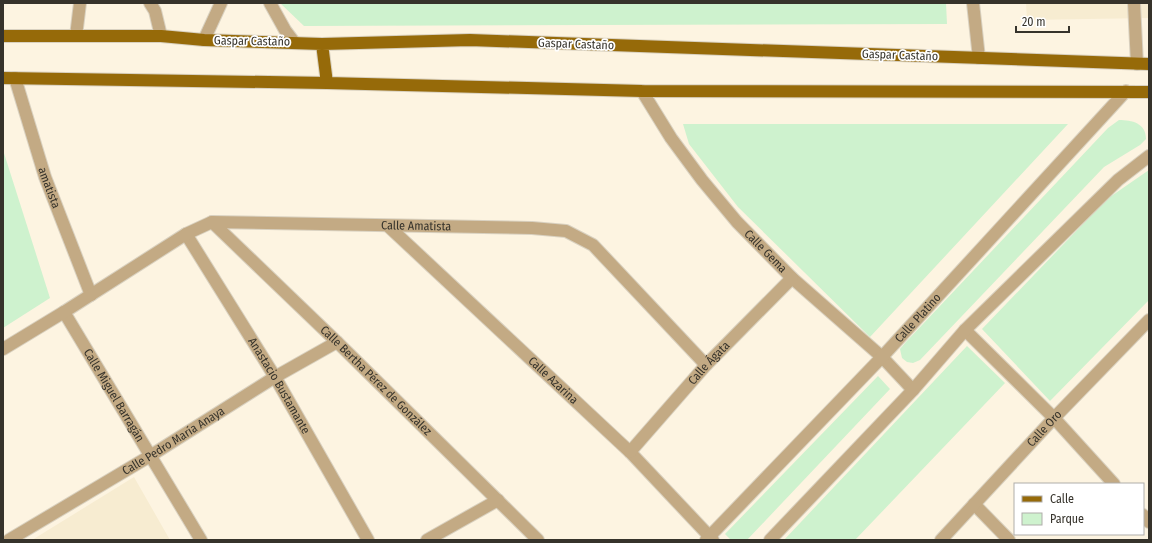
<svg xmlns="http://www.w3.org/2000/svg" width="1152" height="543" font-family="'Fira Sans Condensed',sans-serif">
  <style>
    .built { fill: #f7ecd1 }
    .green { fill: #cef2ce }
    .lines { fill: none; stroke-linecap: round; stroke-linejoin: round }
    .minor-casing { stroke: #d9d1c0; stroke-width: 14 }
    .major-casing { stroke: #d9d1c0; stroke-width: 14 }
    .minor { stroke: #c3aa84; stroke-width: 12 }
    .major { stroke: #966a09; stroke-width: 12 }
    .labels { text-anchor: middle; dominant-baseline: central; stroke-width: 3.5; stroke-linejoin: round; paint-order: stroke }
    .street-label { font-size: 12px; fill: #36332b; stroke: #fff }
  </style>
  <rect width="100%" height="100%" fill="#fdf4e1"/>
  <path class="built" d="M1026 3H1149V18L1027 20Z
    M134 477 170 540H32Z"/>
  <path class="green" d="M280 3H946L947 24 304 26Z
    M1119 120C1132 120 1146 123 1146 139L1140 145 1104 167 920 360 913 363 907 362 902 358 900 349 905 343 1108 128Z
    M683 124H1068L870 337 738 207 689 144Z
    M3 150 50 298 3 328Z
    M1149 170V300L1050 401 982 329 1107 199Z
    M967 346 1005 383 855 540H784Z
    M878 376 890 389 747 540H731L725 534Z"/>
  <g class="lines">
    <g class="minor-casing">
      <g id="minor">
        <path d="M150 3 155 11 161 36"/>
        <path d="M270 3 285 30 294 42"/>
        <path d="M973 3 979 58"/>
        <path d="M1134 3 1137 64"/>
        <path d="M76 36 80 3"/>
        <path d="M204 40 221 3"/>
        <path id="s1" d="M15 78 45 177 91 295"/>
        <path id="s2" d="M642 91 671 138 702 180 737 222 792 278 882 357 913 390"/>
        <path id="s3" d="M212 222 337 342 538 540"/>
        <path id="s4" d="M388 226 630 452 713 540"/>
        <path id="s5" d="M186 234 275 377 368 540"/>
        <path id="s6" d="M64 312 201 540"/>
        <path d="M965 330 1054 418 1114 484"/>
        <path id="s7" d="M3 349 64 312 186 234 212 222 532 228 566 231 593 245 706 365"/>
        <path id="s8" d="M630 452 706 365 792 278"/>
        <path d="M974 504 1009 540"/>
        <path d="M1143 515 1149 522"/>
        <path id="s9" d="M9 540 150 456 275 377 337 342"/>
        <path d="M427 540 498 500"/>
        <path id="s10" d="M706 540 882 357 1126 91"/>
        <path d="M770 540 913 390 965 330 1118 180 1149 156"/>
        <path id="s11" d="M941 540 1054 418 1149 320"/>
      </g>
    </g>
    <g class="major-casing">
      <path id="major" d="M3 36H161L204 40 322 44 470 40 1149 64
        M322 44 327 83
        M3 78 327 83 642 91 1149 92"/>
    </g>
    <use href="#minor" class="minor"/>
    <use href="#major" class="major"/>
  </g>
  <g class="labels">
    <g class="street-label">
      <text transform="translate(252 41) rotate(1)">Gaspar Castaño</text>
      <text transform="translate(576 44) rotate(2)">Gaspar Castaño</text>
      <text transform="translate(900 55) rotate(2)">Gaspar Castaño</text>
      <text stroke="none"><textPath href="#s1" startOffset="115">amatista</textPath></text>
      <text stroke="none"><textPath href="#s7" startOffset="449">Calle Amatista</textPath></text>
      <text stroke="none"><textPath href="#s2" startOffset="203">Calle Gema</textPath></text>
      <text stroke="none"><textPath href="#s10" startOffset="307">Calle Platino</textPath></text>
      <text stroke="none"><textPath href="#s8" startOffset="119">Calle Ágata</textPath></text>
      <text stroke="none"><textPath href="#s3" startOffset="228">Calle Bertha Pérez de González</textPath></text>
      <text stroke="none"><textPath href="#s4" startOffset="226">Calle Azarina</textPath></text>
      <text stroke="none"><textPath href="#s5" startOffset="178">Anastacio Bustamante</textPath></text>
      <text stroke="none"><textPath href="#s6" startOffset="97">Calle Miguel Barragán</textPath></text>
      <text stroke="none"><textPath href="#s11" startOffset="152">Calle Oro</textPath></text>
      <text stroke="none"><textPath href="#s9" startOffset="192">Calle Pedro María Anaya</textPath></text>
    </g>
  </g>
  <rect width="1152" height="543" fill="none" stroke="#36332b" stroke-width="8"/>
  <rect x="1014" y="483" width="130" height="52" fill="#ffffff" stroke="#afadaa"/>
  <rect x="1022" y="496" width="20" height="6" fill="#966a09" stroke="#afadaa"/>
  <text x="1050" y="503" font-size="12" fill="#36332b">Calle</text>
  <rect x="1022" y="513" width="20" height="12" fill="#cef2ce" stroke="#afadaa"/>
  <text x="1050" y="523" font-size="12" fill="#36332b">Parque</text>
  <path d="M1016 26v6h53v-6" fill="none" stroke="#36332b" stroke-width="2"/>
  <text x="1022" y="26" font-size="12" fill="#36332b" stroke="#ffffff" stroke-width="3" paint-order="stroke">20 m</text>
</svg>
